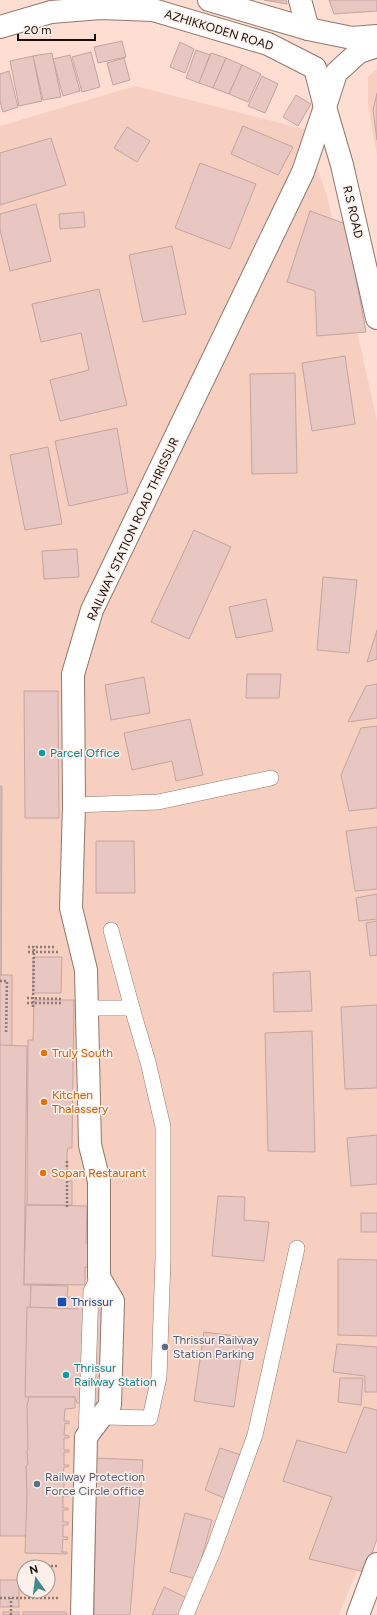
<svg xmlns="http://www.w3.org/2000/svg" width="377" height="1615" font-family="Figtree,sans-serif">
<style>
.built{fill:#f7cfc0;fill-rule:evenodd}
.building{fill:#e8c6c2;stroke:#c4a4a0}
.lines{fill:none;stroke-linecap:round;stroke-linejoin:round}
.lane-casing{stroke:#92766b;stroke-width:16}
.street-casing{stroke:#92766b;stroke-width:24}
.secondary-casing{stroke:#92766b;stroke-width:24}
.primary-casing{stroke:#92766b;stroke-width:24}
.path{stroke:#8e7870;stroke-width:2.5;stroke-dasharray:2 2;stroke-linecap:butt}
.lane{stroke:#fff;stroke-width:15}
.street{stroke:#fff;stroke-width:22}
.secondary{stroke:#fff;stroke-width:22}
.primary{stroke:#fff;stroke-width:22}
.culture-dot{fill:#0f9aa8;stroke:#fdf0eb;stroke-width:1.5}
.food-dot{fill:#e8710a;stroke:#fdf0eb;stroke-width:1.5}
.transit-dot{fill:#1a4fb4;stroke:#fdf0eb;stroke-width:1.5}
.service-dot{fill:#5c6f8a;stroke:#fdf0eb;stroke-width:1.5}
.labels{text-anchor:middle;stroke-width:3;stroke-linejoin:round;paint-order:stroke}
.street-label{font-size:12px;fill:#160c08;stroke:#fdf0eb}
.culture-label{font-size:12px;fill:#0d838f;stroke:#fdf0eb;text-anchor:start}
.food-label{font-size:12px;fill:#c56008;stroke:#fdf0eb;text-anchor:start}
.transit-label{font-size:12px;fill:#164399;stroke:#fdf0eb;text-anchor:start}
.service-label{font-size:12px;fill:#4e5e75;stroke:#fdf0eb;text-anchor:start}
</style>
<rect width="100%" height="100%" fill="#feded2"/>
<g class="built">
<polygon points="377,69 377,155 368,106 368,77"/>
<path d="M135 86 304 129 327 196 377 421V1521L339 1615H0V126ZM24 1567H48V1591H24Z"/>
</g>
<g class="building">
<polygon points="264,0 286,0 287,4"/>
<polygon points="329,0 377,0 377,11 334,14"/>
<polygon points="122,41 126,57 98,63 94,47"/>
<polygon points="180,42 194,49 185,73 170,67"/>
<polygon points="196,50 210,55 199,83 186,78"/>
<polygon points="91,52 100,87 82,92 72,57"/>
<polygon points="52,53 61,97 43,100 33,56"/>
<polygon points="211,53 226,58 213,88 199,83"/>
<polygon points="70,55 80,91 63,96 53,59"/>
<polygon points="33,56 42,101 19,106 10,61"/>
<polygon points="124,58 130,80 113,85 107,63"/>
<polygon points="226,58 242,65 229,94 213,88"/>
<polygon points="242,65 261,74 248,102 229,94"/>
<polygon points="9,71 18,107 3,112 0,102 0,74"/>
<polygon points="262,76 278,84 265,113 248,106"/>
<polygon points="377,93 377,140 373,110"/>
<polygon points="296,95 311,104 298,126 283,117"/>
<polygon points="243,126 293,147 278,175 231,154"/>
<polygon points="127,127 150,141 137,162 114,148"/>
<polygon points="51,138 66,185 0,205 0,153"/>
<polygon points="200,163 256,184 230,249 175,228"/>
<polygon points="36,204 51,261 10,271 0,230 0,214"/>
<polygon points="310,211 346,224 366,332 317,336 315,291 287,282"/>
<polygon points="84,212 85,227 60,229 59,214"/>
<polygon points="172,246 186,314 143,322 129,255"/>
<polygon points="99,289 127,405 60,421 50,380 89,370 81,333 41,342 32,304"/>
<polygon points="345,356 355,424 312,431 302,363"/>
<polygon points="295,373 297,473 252,474 250,374"/>
<polygon points="117,428 128,493 69,506 55,441"/>
<polygon points="48,447 62,524 25,530 10,455"/>
<polygon points="194,530 231,547 189,639 151,622"/>
<polygon points="77,549 79,577 44,579 42,551"/>
<polygon points="323,577 357,580 349,653 317,650"/>
<polygon points="266,599 273,631 236,638 229,607"/>
<polygon points="377,630 377,659 367,662"/>
<polygon points="247,674 281,674 279,698 246,698"/>
<polygon points="144,677 150,713 111,720 105,685"/>
<polygon points="377,684 377,718 348,722 366,686"/>
<polygon points="24,691 58,691 59,818 25,818"/>
<polygon points="190,719 203,775 176,781 172,761 132,770 124,733"/>
<polygon points="377,726 377,808 349,811 341,775 361,728"/>
<polygon points="0,786 2,786 1,1045 0,1045"/>
<polygon points="377,827 377,889 355,891 346,831"/>
<polygon points="96,841 134,841 135,893 96,893"/>
<polygon points="377,894 377,919 359,921 356,898"/>
<polygon points="377,921 377,955 370,956 366,923"/>
<polygon points="33,957 62,957 61,993 33,993"/>
<polygon points="310,971 312,1011 274,1012 273,973"/>
<rect x="0" y="975" width="12" height="71"/>
<polygon points="34,1000 74,1000 72,1148 68,1148 67,1153 67,1181 72,1181 72,1205 27,1205 28,1040 33,1040"/>
<polygon points="377,1005 377,1088 345,1089 341,1007"/>
<polygon points="312,1031 315,1152 268,1151 265,1033"/>
<polygon points="0,1045 27,1046 24,1285 31,1285 27,1536 0,1536"/>
<polygon points="377,1135 377,1184 351,1186 347,1138"/>
<polygon points="218,1196 245,1197 244,1220 269,1222 264,1261 212,1256"/>
<polygon points="26,1205 87,1206 86,1243 93,1243 93,1268 85,1267 85,1285 24,1284"/>
<rect x="361" y="1213" width="16" height="19"/>
<polygon points="338,1259 377,1260 377,1336 338,1335"/>
<polygon points="31,1285 68,1286 67,1297 72,1297 72,1299 67,1299 67,1308 30,1308"/>
<polygon points="79,1304 107,1304 106,1403 77,1403 75,1397 25,1397 27,1307 77,1309"/>
<polygon points="204,1332 244,1337 234,1407 194,1401"/>
<polygon points="337,1344 377,1347 377,1392 365,1392 365,1376 333,1372"/>
<polygon points="340,1378 363,1378 361,1405 338,1402"/>
<polygon points="29,1397 75,1397 75,1408 65,1409 64,1421 69,1421 69,1424 65,1423 64,1435 69,1436 69,1438 64,1438 64,1450 69,1450 69,1452 64,1452 64,1465 69,1465 68,1467 64,1467 63,1479 68,1479 68,1481 64,1481 64,1493 68,1494 68,1496 63,1496 63,1508 68,1508 68,1510 63,1510 63,1522 68,1522 68,1525 63,1525 63,1537 68,1537 67,1540 63,1539 62,1552 67,1552 67,1554 25,1553 27,1495 26,1466 28,1464 27,1451 28,1449 27,1406"/>
<polygon points="364,1407 377,1410 377,1539 365,1572 309,1559 332,1497 283,1481 297,1440 346,1453"/>
<polygon points="220,1448 244,1456 229,1500 205,1490"/>
<polygon points="96,1458 143,1460 130,1615 94,1615"/>
<polygon points="185,1513 212,1520 196,1579 170,1572"/>
<rect x="0" y="1580" width="19" height="27"/>
<polygon points="164,1587 189,1599 181,1615 152,1615"/>
<rect x="3" y="1612" width="16" height="3"/>
<polygon points="23,1612 66,1612 67,1615 23,1615"/>
</g>
<g class="lines">
<defs>
<g id="lane">
<polyline points="74,805 158,802 271,778"/>
<polyline points="88,1008 132,1008"/>
<polyline points="103,1417 150,1418 159,1377 163,1258 163,1127 148,1062 132,1008 111,930"/>
<polyline points="86,1437 91,1291 99,1277"/>
<polyline points="186,1615 213,1551 255,1435 297,1248"/>
</g>
<g id="street">
<polyline points="300,0 308,29"/>
<polyline points="82,1615 86,1437 110,1405 113,1301 99,1277 99,1181 90,1145 86,970 71,908 74,805 73,674 92,610 303,172 325,107"/>
</g>
<polyline id="secondary" points="358,1615 377,1564"/>
<g id="primary">
<polyline points="209,0 308,29 352,38 377,36"/>
<polyline points="0,27 51,12 101,8 153,10 268,44 315,68 325,107 342,165 377,318"/>
<polyline points="325,107 336,73 359,52 377,46"/>
</g>
</defs>
<use href="#lane" class="lane-casing"/>
<use href="#street" class="street-casing"/>
<use href="#secondary" class="secondary-casing"/>
<use href="#primary" class="primary-casing"/>
<g class="path">
<polyline points="28,947 56,947"/>
<polyline points="28,952 58,952"/>
<polyline points="0,981 7,981 6,1034"/>
<polyline points="27,998 62,999"/>
<polyline points="27,1003 62,1003"/>
<polyline points="33,1007 34,946"/>
<polyline points="67,1207 67,1160"/>
<polyline points="27,1566 57,1566 57,1568"/>
<polyline points="0,1598 57,1598 57,1597"/>
<polyline points="11,1615 11,1598"/>
</g>
<use href="#lane" class="lane"/>
<use href="#street" class="street"/>
<use href="#secondary" class="secondary"/>
<use href="#primary" class="primary"/>
</g>
<g class="culture-dot">
<circle cx="42" cy="753" r="4"/>
<circle cx="66" cy="1375" r="4"/>
</g>
<g class="food-dot">
<circle cx="44" cy="1053" r="4"/>
<circle cx="44" cy="1102" r="4"/>
<circle cx="43" cy="1173" r="4"/>
</g>
<rect class="transit-dot" x="57" y="1297" width="10" height="10" rx="2"/>
<g class="service-dot">
<circle cx="165" cy="1347" r="4"/>
<circle cx="37" cy="1484" r="4"/>
</g>
<g class="labels">
<g class="street-label">
<text transform="translate(219 30) rotate(17)" y="4">AZHIKKODEN ROAD</text>
<text transform="translate(353 212) rotate(77)" y="4">R.S ROAD</text>
<text transform="translate(133 529) rotate(-65)" y="4">RAILWAY STATION ROAD THRISSUR</text>
</g>
<g class="culture-label">
<text x="50" y="757">Parcel Office</text>
<text x="74" y="1372">Thrissur<tspan x="74" dy="14">Railway Station</tspan></text>
</g>
<g class="food-label">
<text x="52" y="1057">Truly South</text>
<text x="52" y="1099">Kitchen<tspan x="52" dy="14">Thalassery</tspan></text>
<text x="51" y="1177">Sopan Restaurant</text>
</g>
<g class="transit-label">
<text x="71" y="1306">Thrissur</text>
</g>
<g class="service-label">
<text x="173" y="1344">Thrissur Railway<tspan x="173" dy="14">Station Parking</tspan></text>
<text x="45" y="1481">Railway Protection<tspan x="45" dy="14">Force Circle office</tspan></text>
</g>
</g>
<g transform="translate(36 1579) rotate(346)"><circle r="19" fill="#fdf0eb" stroke="#a19590"/>
<path d="M0-3L7 15L0 10L-7 15Z" fill="#428a8e"/>
<text y="-6" font-size="11" font-weight="bold" text-anchor="middle" fill="#160c08">N</text>
</g>
<path d="M18 34v6h77v-6" fill="none" stroke="#160c08" stroke-width="2"/>
<text x="24" y="34" font-size="12" fill="#160c08" stroke="#fdf0eb" stroke-width="3" paint-order="stroke">20 m</text>
</svg>
